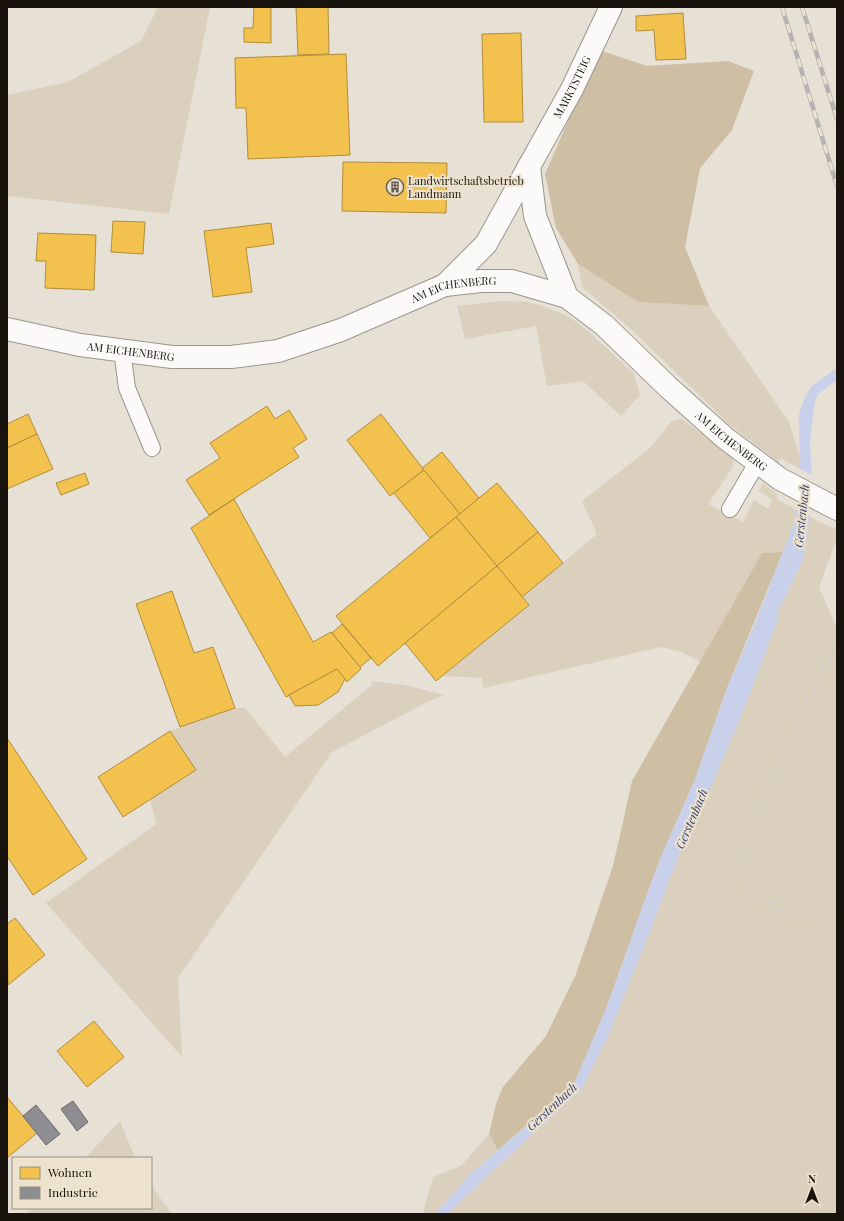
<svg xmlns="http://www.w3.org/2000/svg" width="844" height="1221" font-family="'Playfair Display',serif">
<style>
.green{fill:#dad0bd}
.forest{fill:#cdbea4}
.water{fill:#c9d1ea}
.pier{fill:#e6e0d5}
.homes{fill:#f2c14e;stroke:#b18d3a}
.industry{fill:#8d8d92;stroke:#6a696a}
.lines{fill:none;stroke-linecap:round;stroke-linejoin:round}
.stream{stroke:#c9d1ea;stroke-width:10}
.service-casing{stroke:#9b968e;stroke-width:18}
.minor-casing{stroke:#9b968e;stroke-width:24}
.tertiary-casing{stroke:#9b968e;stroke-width:24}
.path{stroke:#ceccca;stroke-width:2.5;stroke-dasharray:2 3;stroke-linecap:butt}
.service{stroke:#fbfaf9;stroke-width:16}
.minor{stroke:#fbfaf9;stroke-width:22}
.tertiary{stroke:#fbfaf9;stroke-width:22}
.rail-casing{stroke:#b4b3b0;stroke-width:4.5}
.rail{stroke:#ede2ce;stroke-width:3;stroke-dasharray:9;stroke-linecap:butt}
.labels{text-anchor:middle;stroke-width:4;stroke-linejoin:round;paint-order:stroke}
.street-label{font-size:11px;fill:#18140d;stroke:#ede2ce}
.poi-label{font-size:11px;fill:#18140d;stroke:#ede2ce;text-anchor:start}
.water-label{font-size:12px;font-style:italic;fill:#344276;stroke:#ede2ce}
</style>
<rect width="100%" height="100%" fill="#e6e0d5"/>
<g class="green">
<polygon points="158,7 210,7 169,214 7,196 7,95 68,82 141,41"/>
<polygon points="578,264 638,302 709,306 789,422 800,458 800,469 780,458 779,463 729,424 633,331 582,287"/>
<polygon points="501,301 527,302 543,306 571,318 589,332 634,374 640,395 621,416 583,381 547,386 536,326 465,339 457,306"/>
<polygon points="682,419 733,458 733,467 708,504 743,522 754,500 768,509 772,500 759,491 763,483 777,494 777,499 797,510 795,521 783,552 762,553 700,662 682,652 661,647 483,688 482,678 443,676 529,605 522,597 597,534 582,501 650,448 672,421"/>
<polygon points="810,517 837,530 837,538 819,587 837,628 837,1214 447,1214 582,1088 606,1041 652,926 749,671 803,560"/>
<polygon points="371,681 405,685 444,695 429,701 332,752 178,978 182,1057 46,903 156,824 150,799 196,770 170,731 235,708 245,708 285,757 373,684"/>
<polygon points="120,1121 135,1158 85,1158"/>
<polygon points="489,1134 498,1150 470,1174 435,1214 402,1214 423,1213 433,1177 461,1166"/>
<polygon points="151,1185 172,1214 26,1214 32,1208 151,1208"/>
</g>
<g class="forest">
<polygon points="599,50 647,66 728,61 754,71 732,130 700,168 685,247 709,306 638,302 578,264 556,228 545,174"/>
<polygon points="783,552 727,688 696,777 658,864 606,1009 574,1084 498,1150 489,1134 496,1104 503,1087 546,1036 576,974 613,866 632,781 762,553"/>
</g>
<polygon class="water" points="806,395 815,401 813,415 810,444 812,475 810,516 803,560 749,671 652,926 606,1041 582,1088 447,1214 435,1214 470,1174 530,1123 574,1084 606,1009 658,864 696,777 727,688 755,623 795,521 800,469 799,414"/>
<polygon class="pier" points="798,468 814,476 812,517 795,509"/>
<g class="homes">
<polygon points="254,7 271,7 271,43 244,42 244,28 253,28"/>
<polygon points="296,7 328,7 329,54 298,55"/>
<polygon points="683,13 686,59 656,60 654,30 636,31 636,16"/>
<polygon points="521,33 523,122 484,122 482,34"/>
<polygon points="346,54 350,155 248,159 246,108 236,108 235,58"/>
<polygon points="343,162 447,163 446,213 342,211"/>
<polygon points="113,221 145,222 143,254 111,252"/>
<polygon points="271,223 274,244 246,248 252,292 213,297 204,231"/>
<polygon points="38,233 96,235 94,290 45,288 46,261 36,261"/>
<polygon points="267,406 275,419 289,410 307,439 293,448 299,457 209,515 186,480 220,458 210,443"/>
<polygon points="28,414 37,434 7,448 7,424"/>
<polygon points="381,414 424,470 390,496 347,440"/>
<polygon points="37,434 53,469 7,489 7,448"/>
<polygon points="442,452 479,498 460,514 422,468"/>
<polygon points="424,470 460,514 430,538 394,493"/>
<polygon points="85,473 89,484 61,495 56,483"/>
<polygon points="497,483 538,532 497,566 456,517"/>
<polygon points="234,499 313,642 331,632 360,667 361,669 347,682 337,669 286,697 191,528"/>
<polygon points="456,517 497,566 378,666 336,616"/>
<polygon points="538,532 563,563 522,597 497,566"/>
<polygon points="497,566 529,605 436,681 405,643"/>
<polygon points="172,591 194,653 213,647 235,708 180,727 136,604"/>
<polygon points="342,624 371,658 360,667 332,633"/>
<polygon points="337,669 345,679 338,692 318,705 295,706 289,695"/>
<polygon points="170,731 196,770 123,817 98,777"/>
<polygon points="7,738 87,859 33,895 7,856"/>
<polygon points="15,918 45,955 8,985 7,924"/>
<polygon points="94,1021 124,1057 87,1087 57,1051"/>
<polygon points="7,1097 37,1133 7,1158"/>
</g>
<g class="industry">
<polygon points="73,1101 88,1122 77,1131 61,1109"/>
<polygon points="36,1105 60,1134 46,1145 23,1116"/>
</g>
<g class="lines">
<g class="stream">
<polyline points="806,410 814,391 837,374"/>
<polyline points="697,807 740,706 773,618"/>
</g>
<defs>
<g id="service">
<polyline points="122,350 127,388 152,448"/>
<polyline points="730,509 757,463"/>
</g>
<g id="minor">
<polyline points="529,166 535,216 567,297"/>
<path id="s1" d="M445 285 486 244 572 89 611 7"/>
</g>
<g id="tertiary">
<path id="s2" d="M7 329 80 345 172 357H231L278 351 341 330 445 285 481 281H512L567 297 604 325 668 387 725 438 780 479 837 509"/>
</g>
</defs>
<use href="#service" class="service-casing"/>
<use href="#minor" class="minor-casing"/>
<use href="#tertiary" class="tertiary-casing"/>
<polyline class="path" points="837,643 777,767 747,834 743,855 748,887 774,907 811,918 837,921"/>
<use href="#service" class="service"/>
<use href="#minor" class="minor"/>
<use href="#tertiary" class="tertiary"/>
<defs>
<g id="rail">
<polyline points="782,7 837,186"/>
<polyline points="802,7 837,119"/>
</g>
</defs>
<use href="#rail" class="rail-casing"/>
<use href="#rail" class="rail"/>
</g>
<defs>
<symbol id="building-ring" viewBox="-11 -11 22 22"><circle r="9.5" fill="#ede2ce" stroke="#605b53" stroke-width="1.5"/><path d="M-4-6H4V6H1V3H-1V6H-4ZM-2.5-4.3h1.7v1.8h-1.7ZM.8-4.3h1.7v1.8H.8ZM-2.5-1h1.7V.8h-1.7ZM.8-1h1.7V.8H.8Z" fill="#605b53"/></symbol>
</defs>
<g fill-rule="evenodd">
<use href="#building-ring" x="385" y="177" width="20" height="20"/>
</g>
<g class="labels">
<g class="street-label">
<text dy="4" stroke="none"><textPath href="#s1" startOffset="237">MARKTSTEIG</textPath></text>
<text dy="4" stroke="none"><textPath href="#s2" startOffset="461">AM EICHENBERG</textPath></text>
<text dy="4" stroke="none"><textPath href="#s2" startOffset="126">AM EICHENBERG</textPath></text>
<text dy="4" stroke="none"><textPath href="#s2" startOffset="797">AM EICHENBERG</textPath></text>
</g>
<g class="poi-label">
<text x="408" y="185">Landwirtschaftsbetrieb<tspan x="408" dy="13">Landmann</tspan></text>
</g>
<g class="water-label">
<text transform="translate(802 516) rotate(-84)" y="4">Gerstenbach</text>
<text transform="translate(692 819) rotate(-67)" y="4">Gerstenbach</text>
<text transform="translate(552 1107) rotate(-43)" y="4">Gerstenbach</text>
</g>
</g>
<rect width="844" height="1221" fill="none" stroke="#18140d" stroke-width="16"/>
<rect x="12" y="1157" width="140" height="52" fill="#ede2ce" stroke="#989081"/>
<rect x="20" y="1167" width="20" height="12" fill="#f2c14e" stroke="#989081"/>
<text x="48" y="1177" font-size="12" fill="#18140d">Wohnen</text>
<rect x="20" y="1187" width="20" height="12" fill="#8d8d92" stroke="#989081"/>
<text x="48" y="1197" font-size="12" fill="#18140d">Industrie</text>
<g transform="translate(812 1189)" stroke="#ede2ce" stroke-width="3" paint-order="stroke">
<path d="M0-3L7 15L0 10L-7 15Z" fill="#18140d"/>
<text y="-6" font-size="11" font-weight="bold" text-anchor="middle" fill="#18140d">N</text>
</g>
</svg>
